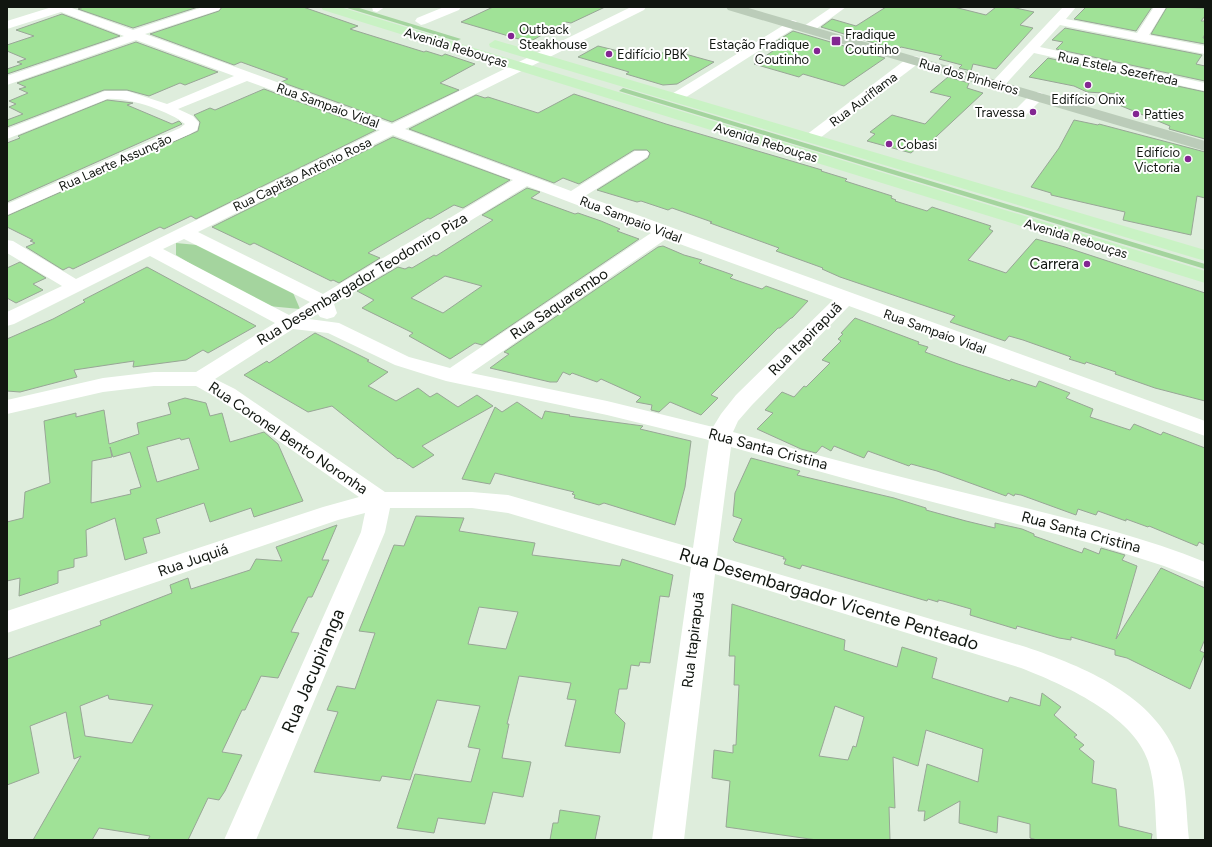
<svg xmlns="http://www.w3.org/2000/svg" width="1212" height="847" font-family="Figtree,sans-serif">
<style>
.green{fill:#a4d49e}
.building{fill:#a0e297;stroke:#98a696;fill-rule:evenodd}
.lines{fill:none;stroke-linecap:round;stroke-linejoin:round}
.minor{fill:#fff;fill-rule:evenodd}
.secondary{fill:#bbccb9;fill-rule:evenodd}
.primary{fill:#c9f2c4;fill-rule:evenodd}
.poi-dot{fill:#832692;stroke:#fff;stroke-width:1.5}
.labels{text-anchor:middle;stroke-width:4;stroke-linejoin:round;paint-order:stroke}
.far-poi-label{font-size:13px;fill:#111610;stroke:#fff;text-anchor:start}
.far-street-label{font-size:13px;fill:#111610;stroke:#fff}
.poi-label{font-size:15px;fill:#111610;stroke:#fff;text-anchor:end}
.street-label{font-size:15px;fill:#111610;stroke:#fff}
.near-street-label{font-size:18px;fill:#111610;stroke:#fff}
</style>
<rect width="100%" height="100%" fill="#deeddc"/>
<g class="green">
<polygon points="344,7 356,7 461,39 456,41"/>
<polygon points="623,88 1205,264 1205,269 619,91"/>
<polygon points="176,243 197,245 291,288 300,309 268,306 220,282 176,255"/>
</g>
<g class="building">
<polygon points="84,7 198,7 133,28 78,9"/>
<polygon points="222,7 303,7 358,26 350,29 424,52 426,51 442,56 445,54 475,64 440,83 459,90 392,122 281,82 288,79 241,62 234,65 150,34 219,11"/>
<polygon points="493,7 605,7 571,23 566,22 529,42 461,22"/>
<polygon points="886,7 954,7 986,15 996,7 1011,7 1034,12 1020,25 1033,28 996,69 973,64 971,71 959,68 962,65 939,59 942,56 901,47 897,50 821,27 832,19 856,26"/>
<polygon points="1086,7 1152,7 1136,31 1074,19"/>
<polygon points="1167,7 1205,8 1205,16 1201,21 1205,21 1205,34 1203,38 1205,38 1205,44 1151,34"/>
<polygon points="62,14 120,36 7,74 7,69 22,64 17,62 26,59 7,51 7,45 34,36 16,30"/>
<polygon points="1065,28 1202,55 1196,64 1205,66 1205,81 1056,49 1063,42 1052,40"/>
<polygon points="793,31 885,58 844,86 803,74 799,77 754,64 783,44 775,42"/>
<polygon points="136,42 218,72 185,85 180,83 149,96 127,90 104,90 7,127 7,120 23,114 9,107 16,104 9,101 28,93 19,89 26,87 17,83"/>
<polygon points="598,46 651,59 666,51 675,54 678,52 714,62 677,84 663,85 626,74 629,72 578,57"/>
<polygon points="1048,58 1205,92 1205,139 1169,129 1170,126 1114,103 1119,94 1087,92 1074,86 1029,77"/>
<polygon points="948,77 969,83 967,88 983,93 924,148 919,146 911,153 867,141 875,134 870,132 892,115 925,124 951,97 930,92"/>
<polygon points="264,89 376,130 196,219 191,216 164,229 160,227 73,269 69,267 63,270 26,247 35,243 30,241 33,240 7,227 7,216 198,131 200,122 194,115 210,108 215,110"/>
<polygon points="574,94 666,124 822,170 821,171 847,179 845,181 892,196 891,198 896,200 895,201 927,211 932,207 991,226 989,229 993,231 968,260 1006,273 1036,239 1065,247 1205,293 1205,401 1155,388 1115,374 1116,372 1086,362 1085,364 1069,359 1071,357 1023,340 1009,336 1005,341 950,322 955,316 840,277 822,269 823,268 776,251 779,248 710,223 712,222 672,208 668,210 641,201 637,202 597,190 648,158 650,153 647,150 634,150 579,184 563,178 554,183 409,129 476,95 485,98 488,97 538,113"/>
<polygon points="107,100 133,103 127,105 172,124 179,121 182,124 7,202 7,143 20,138 18,136"/>
<polygon points="1074,120 1098,125 1099,124 1205,152 1205,198 1197,196 1191,235 1123,220 1125,212 1051,195 1051,193 1031,187 1059,148"/>
<polygon points="393,137 510,180 463,208 454,205 430,219 428,218 368,253 380,258 339,283 333,280 331,281 254,243 250,245 212,227"/>
<path d="M527 188 540 192 531 198 575 214 578 213 601 221 620 229 617 231 639 239 482 345 475 343 450 359 409 336 413 333 362 308 374 300 357 291 398 267 405 269 409 267 412 268 434 255 436 256 493 220 482 215ZM445 276 482 286 443 313 411 298Z"/>
<polygon points="663,246 684,255 702,260 699,263 733,275 730,278 762,289 766,286 808,301 792,318 791,318 780,328 778,328 711,395 718,398 701,415 670,402 659,412 651,410 652,405 636,402 641,397 601,379 597,382 572,373 570,375 563,372 557,382 550,382 490,368 509,354 504,352 658,247"/>
<polygon points="20,262 46,278 33,284 43,290 16,303 7,298 7,268"/>
<polygon points="147,267 256,326 208,353 203,350 186,360 133,367 134,361 74,370 77,377 20,392 7,391 7,339 53,319 85,302 83,300"/>
<polygon points="855,318 919,342 918,344 928,347 925,352 958,364 1010,381 1011,379 1036,387 1039,381 1070,393 1066,398 1093,409 1090,417 1130,430 1134,424 1161,435 1163,432 1205,448 1205,545 1199,542 1197,546 1149,526 1148,527 1126,519 1126,521 1098,511 1096,515 1078,509 1076,515 1021,495 1015,494 1014,496 1008,493 1006,496 937,471 911,464 909,466 868,451 864,458 834,446 831,451 822,446 816,453 801,449 757,429 773,413 765,410 782,392 794,397 804,386 806,387 830,363 822,360 841,341 838,339 843,334 841,333"/>
<polygon points="315,333 369,360 367,361 388,372 368,386 396,401 418,388 430,397 437,393 458,407 477,395 493,406 422,446 434,455 413,468 399,458 398,459 332,406 308,412 244,375 267,361 269,363"/>
<path d="M185 398 206 403 210 416 222 413 230 442 264 432 278 444 303 501 254 517 251 508 210 522 204 503 156 519 160 533 143 538 147 553 125 560 115 518 86 530 87 556 74 559V567L58 571V583L19 596 20 578 7 581V522L23 518 25 492 50 483 44 421 76 413V417L104 410 109 444 139 434 137 423 171 414 168 403ZM180 438 181 440 189 438 199 469 157 482 147 447ZM110 447 113 457 130 452 141 487 130 490 131 494 91 503 92 461 112 457Z"/>
<polygon points="517,402 542,419 545,411 570,415 569,416 643,426 640,429 691,441 685,487 675,525 604,503 599,505 574,498 575,495 572,494 574,492 495,473 490,484 462,479 495,407 502,412"/>
<polygon points="751,458 800,471 797,475 894,498 926,508 926,510 966,521 995,528 995,523 1022,529 1034,534 1034,536 1082,553 1084,548 1099,554 1101,548 1125,555 1122,560 1137,566 1116,639 1161,568 1205,588 1205,639 1200,651 1205,653 1190,689 1127,658 1115,655 1115,650 1071,637 1071,640 1059,638 1017,626 1016,629 970,615 971,609 943,601 938,600 938,602 928,599 927,601 802,565 800,569 784,564 786,559 783,559 784,557 735,542 733,540 742,519 733,516 735,493"/>
<path d="M416 516 464 518 459 531 535 543 532 555 620 566 622 559 673 575 669 597 660 596 650 663 640 662 639 666 631 665 627 689H619L615 713 625 723 620 753 565 746 576 700 567 699 571 683 519 676 507 724H509L502 758 531 762 523 797 493 792 485 824 438 818 434 833 397 828 415 774 471 782 480 749 468 747 480 706 437 700 410 780 382 776 380 781 314 772 338 712 327 710 337 686 355 689 375 633 359 631 394 545 404 546ZM479 607 518 612 506 649 468 644Z"/>
<path d="M337 525 322 560H329L312 597H308L291 632 299 633 278 678 261 676 245 710H242L222 752 242 755 225 791 219 800 208 798 188 840H148L150 836 99 828 92 840H33L81 756 74 759 66 712 30 726 39 773 7 785V659L101 625 100 621 172 593 170 585 188 578 191 589 250 570 256 559 282 561 276 547ZM108 695 109 699 153 705 132 743 85 736 80 706Z"/>
<path d="M732 604 845 640 844 650 897 667 902 647 937 658 932 678 1008 702 1010 697 1040 706 1042 693 1061 707 1054 715 1077 735 1074 737 1084 745 1079 749 1094 761 1092 783 1116 789 1119 826 1152 834 1151 840H1037L1030 838V824L998 816 997 833 959 823 960 801 924 821 925 811H918L927 764 978 782 983 749 926 730 918 766 893 757 895 808 889 807 890 840H817L726 827 730 781 712 778 714 750 733 753V745H736L739 685H734L735 656H729ZM835 706 864 717 856 747 853 746 848 760 819 756Z"/>
<polygon points="560,810 600,816 595,840 550,840 553,823 558,823"/>
</g>
<g class="lines">
<g class="minor">
<path d="M52 7H69L133 30 203 7H221L219 10 145 34 392 124 631 7H646L644 10 405 129 571 191 635 151H647L649 154 647 157 585 196 1205 421V436L849 306 752 405 738 421 733 432C816 455 899 477 982 497 1057 516 1133 533 1205 562V582L1164 566 1098 545 879 488 731 447 717 556 1026 647C1084 667 1155 695 1178 758 1187 784 1186 814 1189 840H1157C1155 815 1156 785 1148 761 1133 715 1062 684 1021 668L715 574 684 840H652L691 567 508 513 472 508H390L385 532 256 840H224L361 532 365 513 338 520 7 633V611L323 507 359 497 219 399 196 386H154L103 392 7 414V400L103 378 154 372H196L275 323 150 256 14 324 7 326V312L62 286 7 253V240L13 241 76 279 380 130 247 81 178 109 193 116 199 123 197 130 190 134 7 215V204L180 128 185 124C169 111 128 97 107 99L7 139V129L105 91H127L167 104 234 76 136 40 7 85V76L124 36 61 12 7 29V21ZM393 135 513 180 323 294 198 232ZM527 186 651 233 450 368 409 357 339 323 309 319 318 314 320 317 327 319 334 317 337 313 334 304ZM184 239 310 302 289 315 163 249ZM666 239 833 300 736 395 721 414 713 427 607 401 471 373ZM293 329 328 333 395 365 446 381 607 415 709 440 693 548 508 495 472 492H385L235 389 215 379Z"/>
<polygon points="372,7 385,7 377,12 373,11"/>
<polygon points="444,7 461,7 459,10 425,24 421,25 415,21 417,18"/>
<polygon points="832,7 846,7 812,32 804,32 802,29 804,26"/>
<polygon points="1063,7 1076,7 1066,19 1137,33 1154,7 1166,7 1149,35 1205,46 1205,54 1060,25 1040,47 1205,83 1205,91 1034,53 1003,87 993,87 991,84 993,81"/>
<polygon points="792,20 796,21 798,24 796,27 680,101 670,101 668,98 670,95"/>
<polygon points="914,56 919,57 921,60 919,63 816,141 806,141 803,138 806,135 909,57"/>
<polygon points="1037,92 1042,93 1044,96 1042,99 1023,118 1013,118 1011,115 1013,112 1032,93"/>
</g>
<polygon class="secondary" points="726,7 745,7 1205,141 1205,151 728,10"/>
<g class="primary">
<polygon points="321,7 340,7 1205,271 1205,283 323,10"/>
<polygon points="495,40 1205,250 1205,261 490,47 489,44"/>
</g>
</g>
<g class="poi-dot">
<circle cx="511" cy="36" r="4"/>
<rect x="831" y="36" width="10" height="10" rx="2"/>
<circle cx="817" cy="51" r="4"/>
<circle cx="609" cy="54" r="4"/>
<circle cx="1088" cy="85" r="4"/>
<circle cx="1033" cy="112" r="4"/>
<circle cx="1136" cy="114" r="4"/>
<circle cx="889" cy="144" r="4"/>
<circle cx="1188" cy="159" r="4"/>
<circle cx="1087" cy="264" r="4"/>
</g>
<g class="labels">
<g class="far-poi-label">
<text x="519" y="34">Outback<tspan x="519" dy="15">Steakhouse</tspan></text>
<text x="845" y="39">Fradique<tspan x="845" dy="15">Coutinho</tspan></text>
<text x="809" y="49" text-anchor="end">Estação Fradique<tspan x="809" dy="15">Coutinho</tspan></text>
<text x="617" y="59">Edifício PBK</text>
<text x="1088" y="104" text-anchor="middle">Edifício Onix</text>
<text x="1025" y="117" text-anchor="end">Travessa</text>
<text x="1144" y="119">Patties</text>
<text x="897" y="149">Cobasi</text>
<text x="1180" y="157" text-anchor="end">Edifício<tspan x="1180" dy="15">Victoria</tspan></text>
</g>
<g class="far-street-label">
<text transform="translate(456 47) rotate(17)" y="5">Avenida Rebouças</text>
<text transform="translate(1118 68) rotate(12)" y="5">Rua Estela Sezefreda</text>
<text transform="translate(969 76) rotate(16)" y="5">Rua dos Pinheiros</text>
<text transform="translate(863 99) rotate(-37)" y="5">Rua Auriflama</text>
<text transform="translate(328 105) rotate(20)" y="5">Rua Sampaio Vidal</text>
<text transform="translate(766 142) rotate(17)" y="5">Avenida Rebouças</text>
<text transform="translate(115 162) rotate(-24)" y="5">Rua Laerte Assunção</text>
<text transform="translate(302 174) rotate(-26)" y="5">Rua Capitão Antônio Rosa</text>
<text transform="translate(631 219) rotate(21)" y="5">Rua Sampaio Vidal</text>
<text transform="translate(1076 238) rotate(17)" y="5">Avenida Rebouças</text>
<text transform="translate(935 331) rotate(20)" y="5">Rua Sampaio Vidal</text>
</g>
<g class="poi-label">
<text x="1079" y="269">Carrera</text>
</g>
<g class="street-label">
<text transform="translate(362 279) rotate(-31)" y="5">Rua Desembargador Teodomiro Piza</text>
<text transform="translate(559 304) rotate(-34)" y="5">Rua Saquarembo</text>
<text transform="translate(805 339) rotate(-45)" y="5">Rua Itapirapuã</text>
<text transform="translate(288 438) rotate(34)" y="5">Rua Coronel Bento Noronha</text>
<text transform="translate(768 449) rotate(15)" y="5">Rua Santa Cristina</text>
<text transform="translate(1081 532) rotate(15)" y="5">Rua Santa Cristina</text>
<text transform="translate(193 560) rotate(-19)" y="5">Rua Juquiá</text>
<text transform="translate(693 640) rotate(-83)" y="5">Rua Itapirapuã</text>
</g>
<g class="near-street-label">
<text transform="translate(829 599) rotate(17)" y="6">Rua Desembargador Vicente Penteado</text>
<text transform="translate(313 671) rotate(-67)" y="6">Rua Jacupiranga</text>
</g>
</g>
<rect width="1212" height="847" fill="none" stroke="#111610" stroke-width="16"/>
</svg>
